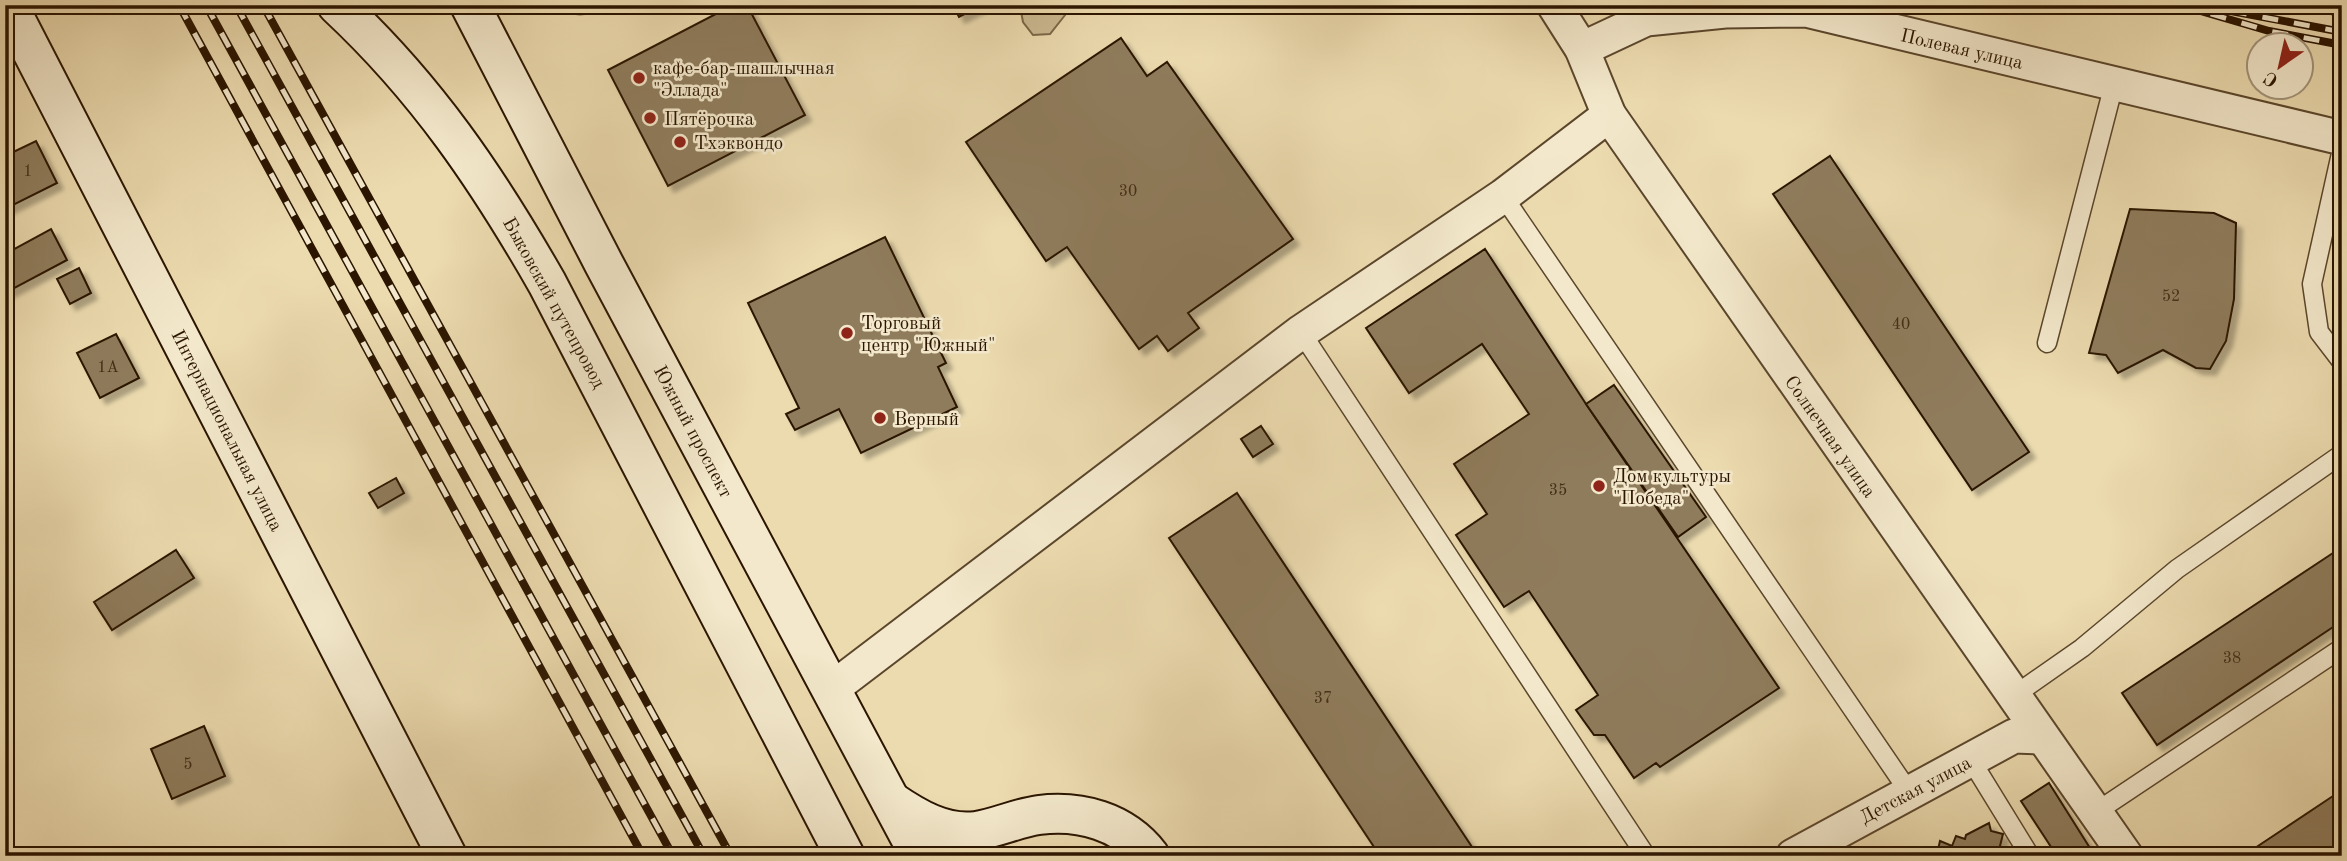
<svg xmlns="http://www.w3.org/2000/svg" width="2347" height="861" font-family="'Old Standard TT',serif">
<style>
.green{fill:#cbb991;stroke:#7b6748;stroke-width:2}
.building{fill:#8f7c5b;stroke:#2b1500;stroke-width:2;filter:url(#shadow)}
.lines{fill:none;stroke-linecap:round;stroke-linejoin:round}
.service-casing{stroke:#5b462c;stroke-width:21}
.minor-casing{stroke:#5b462c;stroke-width:37}
.secondary-casing{stroke:#2b1500;stroke-width:42}
.service{stroke:#f3e8cb;stroke-width:18}
.minor{stroke:#f3e8cb;stroke-width:33}
.secondary{stroke:#f3e8cb;stroke-width:38}
.rail-casing{stroke:#2b1500;stroke-width:8}
.rail{stroke:#f3e8cb;stroke-width:5;stroke-dasharray:16;stroke-linecap:butt}
.poi-dot{fill:#8f2418;stroke:#f3e8cb;stroke-width:2.5}
.labels{text-anchor:middle;stroke-width:5;stroke-linejoin:round;paint-order:stroke}
.number-label{font-size:16px;fill:#442f17}
.street-label{font-size:19px;fill:#2b1500;stroke:#f3e8cb}
.poi-label{font-size:19px;fill:#2b1500;stroke:#f3e8cb;text-anchor:start}
</style>
<defs>
<filter id="shadow"><feDropShadow dx="6" dy="6" stdDeviation="2" flood-color="#0004"/></filter>
</defs>
<rect width="100%" height="100%" fill="#ecdbaf"/>
<filter id="stains"><feTurbulence type="fractalNoise" baseFrequency=".00286" numOctaves="4"/><feColorMatrix values="0 0 0 0 .2 0 0 0 0 .09 0 0 0 0 .02 0 0 0 .5 -.17"/></filter>
<radialGradient id="worn" r=".72"><stop offset=".6" stop-color="#630" stop-opacity="0"/><stop offset="1" stop-color="#630" stop-opacity=".3"/></radialGradient>
<g class="green">
<path d="M551 5H614C592 16 572 19 551 5Z"/>
<polygon points="1073,5 1050,34 1033,35 1023,22 1020,6"/>
</g>
<g class="building">
<polygon points="733,5 747,5 805,115 668,186 608,70"/>
<polygon points="953,5 982,5 959,17"/>
<polygon points="1121,38 1147,76 1167,62 1293,239 1188,313 1199,328 1168,351 1157,336 1139,349 1067,247 1046,261 966,142"/>
<polygon points="36,141 57,183 5,209 5,156"/>
<polygon points="1830,156 2029,452 1972,490 1773,194"/>
<polygon points="2130,209 2214,213 2236,223 2234,299 2226,341 2210,369 2196,368 2163,350 2118,373 2106,355 2089,353"/>
<polygon points="51,229 67,260 7,292 5,254"/>
<polygon points="885,237 946,363 938,367 957,407 861,453 839,409 795,430 786,414 799,408 748,303"/>
<polygon points="1485,249 1586,404 1779,688 1660,767 1656,763 1634,778 1605,735 1594,735 1576,710 1598,695 1529,591 1504,607 1456,535 1487,514 1454,464 1529,414 1482,344 1409,393 1366,328"/>
<polygon points="79,268 91,293 70,304 57,279"/>
<polygon points="116,334 139,378 100,398 77,353"/>
<polygon points="1614,385 1706,517 1678,537 1586,404"/>
<polygon points="1261,426 1273,444 1253,457 1241,439"/>
<polygon points="396,478 404,493 378,508 369,493"/>
<polygon points="1237,493 1478,856 1380,856 1169,538"/>
<polygon points="2342,547 2342,621 2157,745 2122,693"/>
<polygon points="176,550 194,578 112,630 94,602"/>
<polygon points="204,726 225,776 172,799 151,749"/>
<polygon points="2049,783 2095,856 2057,856 2021,801"/>
<polygon points="2342,790 2342,856 2260,856 2255,848"/>
<polygon points="1989,823 1991,831 2003,834 2000,846 2005,852 1999,856 1926,856 1927,850 1937,854 1940,841 1952,846 1956,836 1965,839 1966,835"/>
</g>
<g class="lines">
<defs>
<g id="service">
<polyline points="2342,149 2312,284 2319,332 2342,362"/>
<polyline points="1503,196 1909,792"/>
<polyline points="1301,332 1646,856"/>
<polyline points="2047,343 2114,84"/>
<polyline points="2012,697 2082,648 2177,569 2342,454"/>
<polyline points="1971,760 2030,856"/>
<polyline points="2096,812 2342,648"/>
</g>
<g id="minor">
<polyline points="1554,5 1582,49 1609,115 2126,856"/>
<polyline points="1582,49 1646,19 1725,11 1806,10 2342,138"/>
<polyline points="833,688 1301,332 1503,196 1609,115"/>
<polyline points="1793,856 2014,736 2041,737"/>
</g>
<g id="secondary">
<polyline points="8,5 447,856"/>
<path d="M337 5C426 88 487 178 547 283L845 856"/>
<polyline points="470,5 604,264 920,856"/>
<path d="M891 801C916 818 944 835 976 831 997 828 1017 818 1039 815 1080 810 1123 821 1150 856"/>
</g>
</defs>
<use href="#service" class="service-casing"/>
<use href="#minor" class="minor-casing"/>
<use href="#secondary" class="secondary-casing"/>
<use href="#service" class="service"/>
<use href="#minor" class="minor"/>
<use href="#secondary" class="secondary"/>
<defs>
<g id="rail">
<polyline points="179,5 643,856"/>
<polyline points="206,5 673,856"/>
<polyline points="236,5 704,856"/>
<polyline points="263,5 731,856"/>
<polyline points="2180,5 2269,31 2342,45"/>
<polyline points="2298,5 2342,13"/>
<polyline points="2231,11 2342,32"/>
</g>
</defs>
<use href="#rail" class="rail-casing"/>
<use href="#rail" class="rail"/>
</g>
<g class="poi-dot">
<circle cx="639" cy="78" r="7"/>
<circle cx="650" cy="118" r="7"/>
<circle cx="680" cy="142" r="7"/>
<circle cx="847" cy="333" r="7"/>
<circle cx="880" cy="418" r="7"/>
<circle cx="1599" cy="486" r="7"/>
</g>
<g class="labels">
<g class="number-label">
<text x="28" y="176">1</text>
<text x="1128" y="196">30</text>
<text x="2171" y="301">52</text>
<text x="1901" y="329">40</text>
<text x="108" y="372">1А</text>
<text x="1558" y="495">35</text>
<text x="2232" y="663">38</text>
<text x="1323" y="703">37</text>
<text x="188" y="769">5</text>
</g>
<g class="street-label">
<text transform="translate(1962 48) rotate(13)" y="7">Полевая улица</text>
<text transform="translate(555 302) rotate(61)" y="7">Быковский путепровод</text>
<text transform="translate(228 430) rotate(63)" y="7">Интернациональная улица</text>
<text transform="translate(694 431) rotate(62)" y="7">Южный проспект</text>
<text transform="translate(1831 436) rotate(55)" y="7">Солнечная улица</text>
<text transform="translate(1915 789) rotate(-28)" y="7">Детская улица</text>
</g>
<g class="poi-label">
<text x="653" y="74">кафе-бар-шашлычная<tspan x="653" dy="22">"Эллада"</tspan></text>
<text x="664" y="125">Пятёрочка</text>
<text x="694" y="149">Тхэквондо</text>
<text x="861" y="329">Торговый<tspan x="861" dy="22">центр "Южный"</tspan></text>
<text x="894" y="425">Верный</text>
<text x="1613" y="482">Дом культуры<tspan x="1613" dy="22">"Победа"</tspan></text>
</g>
</g>
<rect width="2347" height="861" fill="none" stroke="#ecdbaf" stroke-width="28"/>
<rect x="7" y="7" width="2333" height="847" fill="none" stroke="#2b1500" stroke-width="3.5"/>
<rect x="14" y="14" width="2319" height="833" fill="none" stroke="#2b1500" stroke-width="2"/>
<g transform="translate(2280 66) rotate(214)"><circle r="33" fill="#f3e8cb" stroke="#a3947a" stroke-width="2"/>
<path d="M0-5L12 26L0 18L-12 26Z" fill="#8f2418"/>
<text y="-10" font-size="19" font-weight="bold" text-anchor="middle" fill="#2b1500">С</text>
</g>
<rect width="100%" height="100%" filter="url(#stains)"/>
<rect width="100%" height="100%" fill="url(#worn)"/>
</svg>
